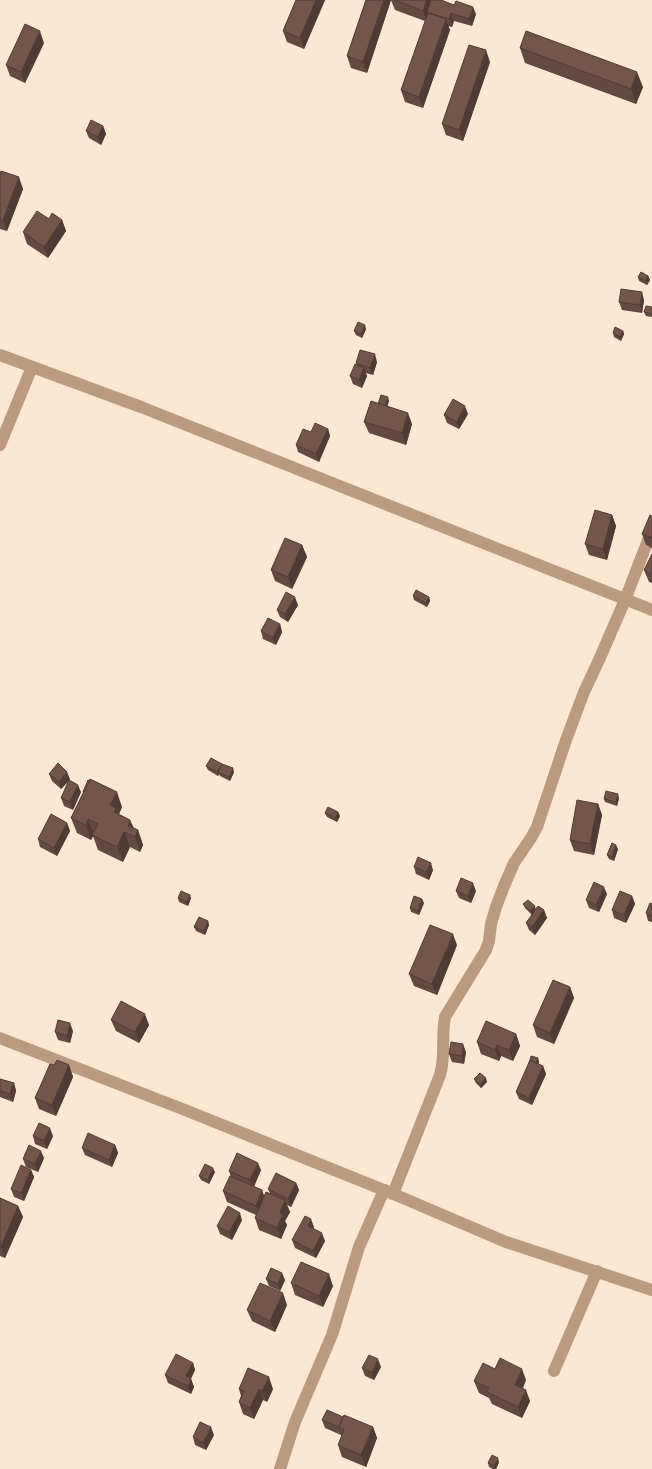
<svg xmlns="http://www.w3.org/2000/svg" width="652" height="1469" font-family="Commissioner,sans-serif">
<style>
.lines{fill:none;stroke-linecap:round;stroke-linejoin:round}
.minor{stroke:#bb9a7e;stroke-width:12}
.wall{fill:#634940}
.shaded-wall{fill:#503c34}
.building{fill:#73554a;stroke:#503c34}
</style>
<rect width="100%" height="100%" fill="#fce7d3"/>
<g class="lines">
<g class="minor">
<polyline points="0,355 141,407 652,610"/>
<polyline points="0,445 32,367"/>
<polyline points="0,1038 180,1108 384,1190 506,1242 652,1290"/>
<path d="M393 1194 440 1075C446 1056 441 1036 445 1017L486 950 489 941 491 924 496 907 504 886 514 863 531 838 537 827 566 740 584 692 599 660 625 600 652 530"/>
<polyline points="554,1371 597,1271"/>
<polyline points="280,1469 295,1422 332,1335 359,1247 384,1190"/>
</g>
</g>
<g class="wall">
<polygon points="296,0 325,0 304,49 287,42 283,31"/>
<polygon points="366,0 431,0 476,14 472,26 454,21 452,27 448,26 450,30 423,108 405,102 401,90 425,21 395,10 391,0 367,73 351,68 347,56"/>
<polygon points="44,43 25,83 10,76 6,65"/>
<polygon points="520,48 643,87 636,104 525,63"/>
<polygon points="490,62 463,141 446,135 442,124"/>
<polygon points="103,126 106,134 101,145 89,138 86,131"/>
<polygon points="0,173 23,189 7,231 0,229"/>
<polygon points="49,219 62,220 66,231 48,258 27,244 23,232"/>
<polygon points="648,276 650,280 647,285 639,281 638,277"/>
<polygon points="644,300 642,313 622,310 619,302"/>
<polygon points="652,307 652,317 646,316 644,312"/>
<polygon points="366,329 362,338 356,335 354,331"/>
<polygon points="623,331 624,334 621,341 614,337 613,333"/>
<polygon points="377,362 373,375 366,373 367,376 362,388 353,384 350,376 357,364 356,363"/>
<polygon points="389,401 387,406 412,424 406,445 369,433 364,422 378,404"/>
<polygon points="468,414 459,429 447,423 444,415"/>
<polygon points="328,429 330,436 319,462 298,452 296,445 311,432"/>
<polygon points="612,515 616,526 607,560 589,555 585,544"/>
<polygon points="652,516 652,548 646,545 642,534"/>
<polygon points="302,545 307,557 292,589 275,581 271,570"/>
<polygon points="644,570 652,574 652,583 649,582"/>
<polygon points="413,596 429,597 430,601 427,607 414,600"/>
<polygon points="298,605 288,622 280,617 277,610"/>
<polygon points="280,624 282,632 276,645 263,639 261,631"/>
<polygon points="206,766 234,772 230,781 220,776 219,774 218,776 208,770"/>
<polygon points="49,774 70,779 69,781 81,792 73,810 64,806 61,798 69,781 61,789 52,781"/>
<polygon points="83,792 122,807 119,814 130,820 134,828 138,830 143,845 140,852 130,847 123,862 98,850 93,836 91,840 77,833 71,818 83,793"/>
<polygon points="619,798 617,806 605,802 604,799"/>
<polygon points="598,804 602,815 594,855 574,851 570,840"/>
<polygon points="338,812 340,816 337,822 327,817 325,813"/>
<polygon points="67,823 70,831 57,856 40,847 38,839"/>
<polygon points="618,849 614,861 609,859 607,855"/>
<polygon points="414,867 433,870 429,880 416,874"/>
<polygon points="456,891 476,891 471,903 459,898"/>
<polygon points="607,894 599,912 589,908 586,900"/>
<polygon points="632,896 635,904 626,923 614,918 612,910"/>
<polygon points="178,898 191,898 188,906 179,902"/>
<polygon points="424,903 419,915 411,912 410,908"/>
<polygon points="523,904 536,909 544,910 547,918 535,935 529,930 526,923 532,915 525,908"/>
<polygon points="652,904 652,922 648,921 646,913"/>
<polygon points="208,921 209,925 205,935 196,931 194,927"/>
<polygon points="457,945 437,995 414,986 409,974"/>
<polygon points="570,987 574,998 554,1044 537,1037 533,1025"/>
<polygon points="111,1020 149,1025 139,1043 116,1031"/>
<polygon points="73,1031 70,1043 58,1040 55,1032"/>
<polygon points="516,1034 520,1046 513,1061 501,1056 499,1061 481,1054 477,1042"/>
<polygon points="466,1052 464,1064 452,1062 449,1054"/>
<polygon points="538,1058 539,1062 538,1064 543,1066 546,1074 532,1105 519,1099 516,1092"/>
<polygon points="54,1065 69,1065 73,1077 56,1116 39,1109 35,1098"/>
<polygon points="0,1079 14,1083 16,1091 13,1102 0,1097"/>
<polygon points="474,1079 487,1082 481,1088 476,1083"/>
<polygon points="33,1136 53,1136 47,1149 35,1144"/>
<polygon points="115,1145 118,1153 112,1167 85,1155 82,1148"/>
<polygon points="44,1158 38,1172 26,1167 23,1159"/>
<polygon points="31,1170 34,1177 24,1201 14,1197 11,1189"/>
<polygon points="261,1170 254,1187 262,1190 264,1196 270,1193 268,1189 296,1183 299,1190 291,1207 287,1205 290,1212 285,1221 287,1225 281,1239 259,1230 255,1218 256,1215 227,1202 223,1191 231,1177 229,1171"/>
<polygon points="215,1172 209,1184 201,1180 199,1176"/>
<polygon points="0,1198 18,1206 23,1217 5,1258 0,1256"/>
<polygon points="242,1220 232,1240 220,1234 217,1226"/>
<polygon points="314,1227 313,1229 325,1241 316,1258 295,1248 292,1240"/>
<polygon points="266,1279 285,1280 280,1291 269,1286"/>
<polygon points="291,1283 333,1286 323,1307 295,1295"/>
<polygon points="287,1305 275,1332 252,1321 247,1310"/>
<polygon points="193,1363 195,1370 191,1379 194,1387 191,1394 168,1383 165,1375"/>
<polygon points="381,1367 374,1380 365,1376 362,1368"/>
<polygon points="495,1369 526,1380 523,1388 530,1401 522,1418 492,1404 489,1398 479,1393 474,1381"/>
<polygon points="239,1389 273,1389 267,1402 263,1400 254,1419 243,1414 239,1402 241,1396"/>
<polygon points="343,1417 373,1427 377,1438 366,1467 342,1457 338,1445 342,1436 341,1435 325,1428 322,1420"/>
<polygon points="214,1435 206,1450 195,1445 193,1437"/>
<polygon points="499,1462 496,1469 493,1469 489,1467 488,1463"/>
</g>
<g class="shaded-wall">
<polygon points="316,0 325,0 304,49 300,38"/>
<polygon points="384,0 391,0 367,73 363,62"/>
<polygon points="427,0 431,0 427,12 429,17 427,22 423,11"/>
<polygon points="473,7 476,14 472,26 469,19"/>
<polygon points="451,13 454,21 452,27 449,19"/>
<polygon points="446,19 450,30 423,108 419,97"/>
<polygon points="40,31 44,43 25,83 21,72"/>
<polygon points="486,50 490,62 463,141 459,130"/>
<polygon points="637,72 643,87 636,104 631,89"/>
<polygon points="103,126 106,134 101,145 98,137"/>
<polygon points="19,177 23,189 7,231 3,220"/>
<polygon points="62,220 66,231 48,258 44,247"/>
<polygon points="648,276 650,280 647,285 645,281"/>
<polygon points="642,292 644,300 642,313 640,305"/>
<polygon points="365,325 366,329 362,338 361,334"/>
<polygon points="623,331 624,334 621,341 620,337"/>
<polygon points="375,354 377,362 373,375 370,368"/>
<polygon points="364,368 367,376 362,388 359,380"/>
<polygon points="388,397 389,401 386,411 384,407"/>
<polygon points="465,406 468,414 459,429 457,422"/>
<polygon points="408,413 412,424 406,445 402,433"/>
<polygon points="328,429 330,436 319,462 316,454"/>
<polygon points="612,515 616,526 607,560 603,549"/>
<polygon points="302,545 307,557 292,589 288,577"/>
<polygon points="295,597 298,605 288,622 285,614"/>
<polygon points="429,597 430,601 427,607 426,603"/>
<polygon points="280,624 282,632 276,645 273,638"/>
<polygon points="222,764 218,772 219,774 218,776 217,772"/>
<polygon points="233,768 234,772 230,781 229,777"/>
<polygon points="67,772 70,779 61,789 59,782"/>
<polygon points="78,785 81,792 73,810 70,802"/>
<polygon points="117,792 122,807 119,814 122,823 110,805"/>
<polygon points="618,794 619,798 617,806 616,802"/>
<polygon points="598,804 602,815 594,855 590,844"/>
<polygon points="338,812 340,816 337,822 335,818"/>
<polygon points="88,819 94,834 91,840 86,825"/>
<polygon points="130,820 136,835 138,830 143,845 140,852 135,837 128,826"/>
<polygon points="67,823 70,831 57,856 54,848"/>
<polygon points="124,832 130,847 123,862 117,847"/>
<polygon points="616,845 618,849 614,861 612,857"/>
<polygon points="431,863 433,870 429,880 426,872"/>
<polygon points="473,883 476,891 471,903 468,896"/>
<polygon points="604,887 607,894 599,912 596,905"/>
<polygon points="190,895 191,898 188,906 187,902"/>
<polygon points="632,896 635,904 626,923 624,915"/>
<polygon points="422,899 424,903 419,915 418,911"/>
<polygon points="535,906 536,910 532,915 530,911"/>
<polygon points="544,910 547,918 535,935 532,927"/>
<polygon points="208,921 209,925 205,935 204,931"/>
<polygon points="453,934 457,945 437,995 432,984"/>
<polygon points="570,987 574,998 554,1044 550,1033"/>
<polygon points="145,1014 149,1025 139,1043 135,1032"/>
<polygon points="70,1023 73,1031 70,1043 67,1036"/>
<polygon points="516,1034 520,1046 513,1061 509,1050"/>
<polygon points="463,1044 466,1052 464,1064 462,1056"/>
<polygon points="497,1045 501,1056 499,1061 495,1050"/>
<polygon points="538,1058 539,1062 537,1069 535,1065"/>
<polygon points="69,1065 73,1077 56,1116 52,1105"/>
<polygon points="543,1066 546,1074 532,1105 529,1098"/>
<polygon points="486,1078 487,1082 481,1088 480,1085"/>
<polygon points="14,1083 16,1091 13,1102 10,1094"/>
<polygon points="50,1128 53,1136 47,1149 44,1141"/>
<polygon points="115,1145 118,1153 112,1167 109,1160"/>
<polygon points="41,1151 44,1158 38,1172 35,1164"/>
<polygon points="258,1163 261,1170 253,1188 250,1180"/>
<polygon points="213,1168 215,1172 209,1184 208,1180"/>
<polygon points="31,1170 34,1177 24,1201 21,1193"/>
<polygon points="296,1183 299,1190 291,1207 288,1199"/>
<polygon points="262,1190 266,1202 260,1217 256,1206"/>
<polygon points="285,1200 290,1212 285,1221 287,1225 281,1239 277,1228 280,1213"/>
<polygon points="18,1206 23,1217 5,1258 1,1247"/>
<polygon points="240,1213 242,1220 232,1240 229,1232"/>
<polygon points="311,1219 314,1227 311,1234 308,1226"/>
<polygon points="322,1233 325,1241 316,1258 313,1251"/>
<polygon points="282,1273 285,1280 280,1291 278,1284"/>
<polygon points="329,1274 333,1286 323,1307 319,1296"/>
<polygon points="283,1293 287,1305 275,1332 270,1321"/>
<polygon points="378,1359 381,1367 374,1380 372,1373"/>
<polygon points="193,1363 195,1370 188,1384 186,1376"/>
<polygon points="522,1369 526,1380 519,1396 515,1385"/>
<polygon points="269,1377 273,1389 267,1402 262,1391"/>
<polygon points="191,1379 194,1387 191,1394 188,1386"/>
<polygon points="259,1389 263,1400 254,1419 250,1408"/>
<polygon points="526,1390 530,1401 522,1418 518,1407"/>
<polygon points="211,1427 214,1435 206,1450 203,1443"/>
<polygon points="373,1427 377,1438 366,1467 361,1455"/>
<polygon points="498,1458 499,1462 496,1469 495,1469 494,1466"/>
</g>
<g class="building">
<polygon points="296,0 316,0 300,38 283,31"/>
<polygon points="366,0 384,0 363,62 347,56"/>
<polygon points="395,0 427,0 423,11"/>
<polygon points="431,0 441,0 454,5 456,1 473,7 469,19 451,13 449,19 427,12"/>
<polygon points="428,13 446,19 419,97 401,90"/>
<polygon points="25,24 40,31 21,72 6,65"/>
<polygon points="526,31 637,72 631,89 520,48"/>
<polygon points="469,45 486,50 459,130 442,124"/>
<polygon points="91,120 103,126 98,137 86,131"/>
<polygon points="1,171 19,177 3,220 0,219 0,173"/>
<polygon points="37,211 49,219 52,213 62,220 44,247 23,232"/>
<polygon points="641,272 648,276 645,281 638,277"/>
<polygon points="621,289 642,292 640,305 619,302"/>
<polygon points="646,306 652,307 652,314 644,312"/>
<polygon points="358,322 365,325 361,334 354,331"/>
<polygon points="615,327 623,331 620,337 613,333"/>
<polygon points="360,350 375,354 370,368 356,363"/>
<polygon points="355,364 364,368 359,380 350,376"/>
<polygon points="381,395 388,397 385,406 378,404"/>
<polygon points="453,399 465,406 457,422 444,415"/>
<polygon points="371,401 408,413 402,433 364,422"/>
<polygon points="315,423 328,429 316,454 296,445 303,429 311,432"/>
<polygon points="595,510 612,515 603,549 585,544"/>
<polygon points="650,515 652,516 652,538 642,534"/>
<polygon points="285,538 302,545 288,577 271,570"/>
<polygon points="652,554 652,574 644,570"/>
<polygon points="416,590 429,597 426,603 413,596"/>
<polygon points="286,592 295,597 285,614 277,610"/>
<polygon points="268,618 280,624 273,638 261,631"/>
<polygon points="211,758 222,764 217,772 206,766"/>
<polygon points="58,763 67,772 59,782 49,774"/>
<polygon points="222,764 233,768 229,777 218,772"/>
<polygon points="90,779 117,792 110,805 116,808 114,812 130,820 128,826 138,830 135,837 124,832 117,847 92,835 98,824 88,819 86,825 71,818"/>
<polygon points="69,780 78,785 70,802 61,798"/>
<polygon points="88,780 90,781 84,792 83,792"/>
<polygon points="606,791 618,794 616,802 604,799"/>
<polygon points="577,800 598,804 590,844 570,840"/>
<polygon points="328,807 338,812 335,818 325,813"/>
<polygon points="51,814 67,823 54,848 38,839"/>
<polygon points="612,843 616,845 612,857 607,855"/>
<polygon points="418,857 431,863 426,872 414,867"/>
<polygon points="461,878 473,883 468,896 456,891"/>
<polygon points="594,882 604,887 596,905 586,900"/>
<polygon points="181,891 190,895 187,902 178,898"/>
<polygon points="620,891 632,896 624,915 612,910"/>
<polygon points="414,896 422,899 418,911 410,908"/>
<polygon points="528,900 535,906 530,911 523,904"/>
<polygon points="650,903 652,904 652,916 646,913"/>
<polygon points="538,906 544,910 532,927 526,923"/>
<polygon points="199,917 208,921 204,931 194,927"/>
<polygon points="430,925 453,934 432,984 409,974"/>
<polygon points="553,980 570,987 550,1033 533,1025"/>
<polygon points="121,1001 145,1014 135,1032 111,1020"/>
<polygon points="58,1020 70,1023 67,1036 55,1032"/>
<polygon points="486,1021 516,1034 509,1050 497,1045 495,1050 477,1042"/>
<polygon points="451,1042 463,1044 462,1056 449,1054"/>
<polygon points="531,1056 538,1058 536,1063 530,1060"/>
<polygon points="57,1060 69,1065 52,1105 35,1098 50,1064 54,1065"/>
<polygon points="530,1060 543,1066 529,1098 516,1092"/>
<polygon points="480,1073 486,1078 480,1085 474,1079"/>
<polygon points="0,1079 14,1083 10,1094 0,1091"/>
<polygon points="39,1123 50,1128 44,1141 33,1136"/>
<polygon points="88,1133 115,1145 109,1160 82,1148"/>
<polygon points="29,1145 41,1151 35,1164 23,1159"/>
<polygon points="237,1153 258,1163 250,1180 229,1171"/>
<polygon points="205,1164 213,1168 208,1180 199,1176"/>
<polygon points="21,1165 31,1170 21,1193 11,1189"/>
<polygon points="276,1173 296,1183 288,1199 268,1189"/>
<polygon points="230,1176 262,1190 256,1206 223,1191"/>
<polygon points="266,1192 285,1200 280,1213 283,1214 277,1228 255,1218"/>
<polygon points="0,1198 18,1206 1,1247 0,1247"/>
<polygon points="228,1206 240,1213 229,1232 217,1226"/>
<polygon points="305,1216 311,1219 308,1226 322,1233 313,1251 292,1240"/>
<polygon points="301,1262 329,1274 319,1296 291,1283"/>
<polygon points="271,1268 282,1273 278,1284 266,1279"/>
<polygon points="260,1283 283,1293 270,1321 247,1310"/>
<polygon points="176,1354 193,1363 186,1376 191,1379 188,1386 165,1375"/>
<polygon points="369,1355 378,1359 372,1373 362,1368"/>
<polygon points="500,1358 522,1369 515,1385 526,1390 518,1407 487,1392 489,1388 474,1381 483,1363 495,1369"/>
<polygon points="248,1368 269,1377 262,1391 259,1389 250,1408 239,1402 244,1391 239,1389"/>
<polygon points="327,1410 343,1417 339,1427 322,1420"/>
<polygon points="344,1415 373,1427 361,1455 338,1445 344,1430 339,1427"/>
<polygon points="200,1422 211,1427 203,1443 193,1437"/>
<polygon points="492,1455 498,1458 494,1466 488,1463"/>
</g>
</svg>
